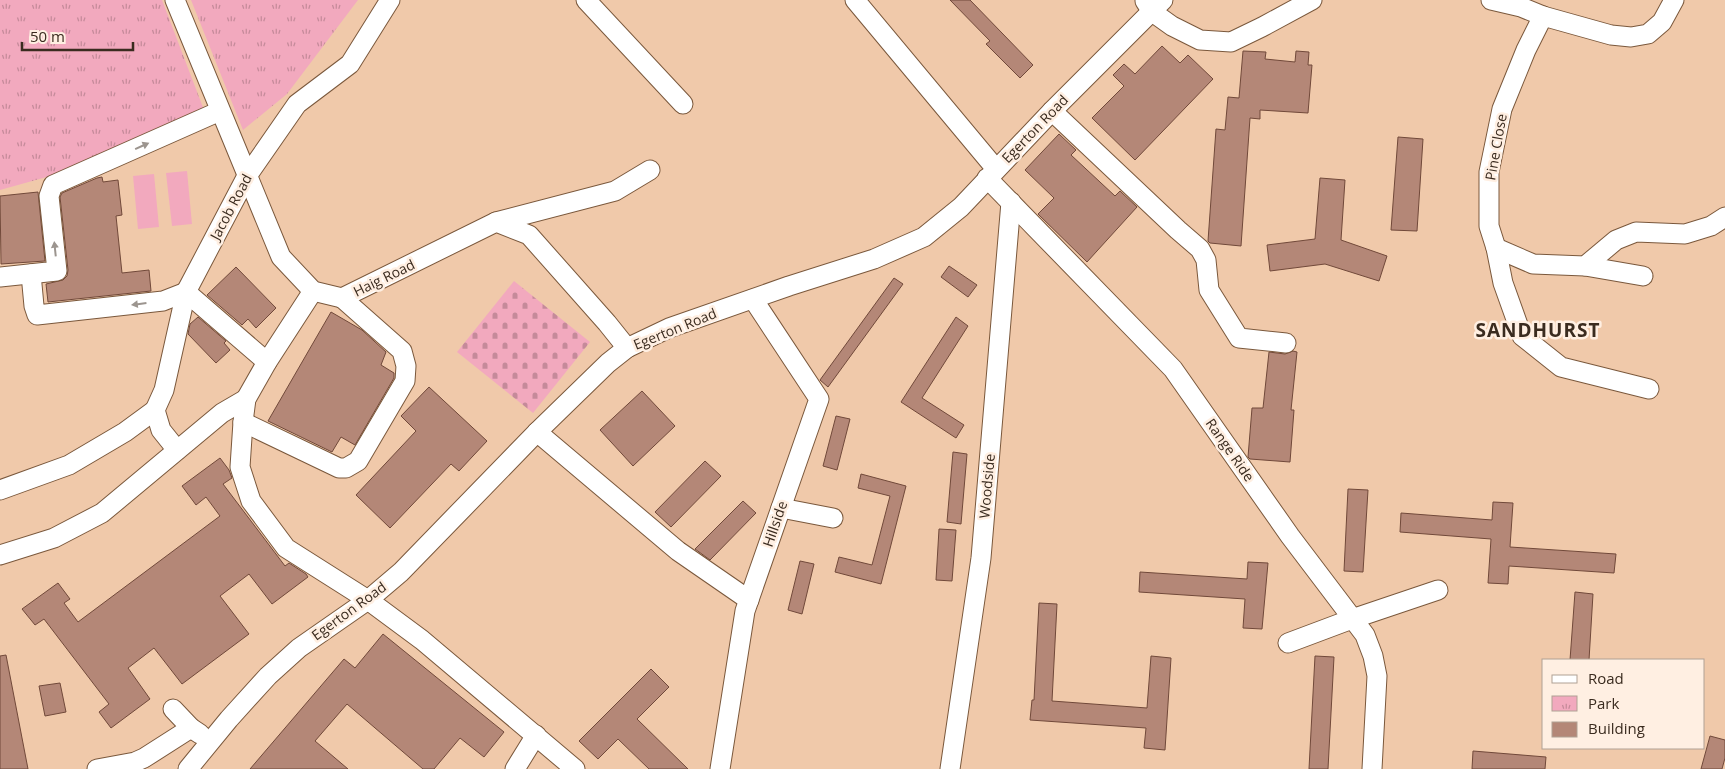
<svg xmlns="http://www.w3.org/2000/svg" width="1725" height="769" font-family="'Open Sans',sans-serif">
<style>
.grass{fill:#f2a9be}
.cemetery{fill:url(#cemetery-stones)}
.park{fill:url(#park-tufts)}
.building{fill:#b48777;stroke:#71493a}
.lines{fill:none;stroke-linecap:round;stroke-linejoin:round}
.minor-casing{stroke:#7a583c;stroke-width:21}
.minor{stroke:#fff;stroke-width:19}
.oneway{fill:#9c958f}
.labels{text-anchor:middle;stroke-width:5;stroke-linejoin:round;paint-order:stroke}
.street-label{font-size:14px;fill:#3a2b1f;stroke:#ffefe2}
.district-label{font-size:19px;font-weight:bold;letter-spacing:1px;fill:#3a2b1f;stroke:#ffefe2}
</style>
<defs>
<pattern id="cemetery-stones" width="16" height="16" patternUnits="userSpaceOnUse" patternTransform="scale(1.25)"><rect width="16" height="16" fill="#f2a9be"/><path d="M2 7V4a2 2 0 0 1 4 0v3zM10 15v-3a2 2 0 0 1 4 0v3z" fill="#c58a9a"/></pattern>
<pattern id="park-tufts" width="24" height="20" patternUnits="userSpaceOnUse" patternTransform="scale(1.25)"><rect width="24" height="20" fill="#f2a9be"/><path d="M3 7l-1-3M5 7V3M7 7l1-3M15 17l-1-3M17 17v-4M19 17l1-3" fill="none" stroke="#c58a9a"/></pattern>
</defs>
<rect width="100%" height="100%" fill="#f0c9aa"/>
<g class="grass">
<polygon points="187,171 192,224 172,226 166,173"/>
<polygon points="154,174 159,227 138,229 133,176"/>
</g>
<polygon class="cemetery" points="514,281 590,342 533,413 457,352"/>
<g class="park">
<polygon points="0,0 162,0 204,110 61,173 0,190"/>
<polygon points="191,0 358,0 287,94 243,130"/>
</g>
<g class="building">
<polygon points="950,0 970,0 1033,65 1020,78 986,44 990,41"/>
<polygon points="1162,46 1180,63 1188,55 1213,79 1135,160 1092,118 1124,86 1113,75 1124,64 1135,74"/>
<polygon points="1243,51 1266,52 1265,59 1295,62 1296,51 1309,52 1308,65 1312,65 1308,113 1260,110 1260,119 1250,118 1241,246 1210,243 1208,241 1216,129 1225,130 1228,97 1239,98"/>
<polygon points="1059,134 1076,150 1071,155 1115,196 1120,191 1137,207 1087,262 1038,214 1054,198 1025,170"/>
<polygon points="1398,137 1423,139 1417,231 1391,230"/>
<polygon points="102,177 103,182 118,180 122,215 116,216 122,273 149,270 151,291 48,302 46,284 63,280 67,276 68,270 60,197 62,193 97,178"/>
<polygon points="1320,178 1345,180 1341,240 1387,256 1379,281 1325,264 1270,271 1267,245 1315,239"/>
<polygon points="38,192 45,261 1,264 0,196"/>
<polygon points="949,266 977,285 968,297 941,277"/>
<polygon points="236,267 276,308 256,328 248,319 242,325 207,295"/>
<polygon points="894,278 903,284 828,387 820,380"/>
<polygon points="331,312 362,330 386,352 381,365 394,373 394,378 355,445 341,437 332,452 268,421"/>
<polygon points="198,317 226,341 224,343 230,350 216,363 188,334 190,324"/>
<polygon points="956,317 968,326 922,398 964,425 956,438 901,402"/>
<polygon points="1293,351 1297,352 1291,410 1294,410 1290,462 1250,459 1248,457 1252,408 1263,408 1269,352 1285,354"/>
<polygon points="429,387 487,441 459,471 451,464 390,528 356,495 416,431 401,416"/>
<polygon points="642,391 675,426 633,466 600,430"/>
<polygon points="836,416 850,419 837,470 823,466"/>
<polygon points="953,452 967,454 961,524 947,522"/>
<polygon points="220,458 229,470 232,478 223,484 285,566 289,563 306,574 308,577 272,604 249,574 220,596 249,634 182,684 154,648 128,668 150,699 111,728 99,712 109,704 44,619 35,625 22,609 58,583 70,599 64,603 78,622 220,516 206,497 196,505 182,486"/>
<polygon points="705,461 721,476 671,527 655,512"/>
<polygon points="861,474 906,486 881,584 835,572 839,557 872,565 890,496 858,488"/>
<polygon points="1348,489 1368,490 1363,572 1344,571"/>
<polygon points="743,501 756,513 710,560 695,549"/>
<polygon points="1493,502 1513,503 1510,547 1616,554 1614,573 1509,566 1508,584 1488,583 1491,539 1400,532 1401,513 1492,520"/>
<polygon points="939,529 956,530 952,581 936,580"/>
<polygon points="800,561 814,564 802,614 788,610"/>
<polygon points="1248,562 1268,563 1262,629 1243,628 1245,599 1139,592 1140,572 1247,579"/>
<polygon points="1575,592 1593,594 1589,660 1570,660"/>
<polygon points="1039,603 1057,604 1052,701 1147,708 1151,656 1171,658 1165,750 1144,748 1146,728 1030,720 1032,700 1034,700"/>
<polygon points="383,634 504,732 484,757 460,738 434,769 423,769 347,704 315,741 348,769 250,769 344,659 355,668"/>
<polygon points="6,655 28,769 0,769 0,656"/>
<polygon points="1315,656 1334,657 1328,769 1309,769"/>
<polygon points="651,669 669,687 637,719 688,769 649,769 618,739 598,759 579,741"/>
<polygon points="60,683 66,712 45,716 39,686"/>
<polygon points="1710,736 1725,740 1725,758 1722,769 1701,769"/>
<polygon points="1473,751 1546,757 1545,769 1472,769"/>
</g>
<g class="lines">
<defs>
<g id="minor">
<polyline points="175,0 281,257 313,291 342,298 496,222 529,235 607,323 627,348"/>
<polyline points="586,0 683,104"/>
<polyline points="855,0 996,169"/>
<polyline points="1491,0 1521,7 1543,16 1611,35 1631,37 1648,34 1662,22 1674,0"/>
<polyline points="1145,1 1152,12 1158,16 1172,26 1200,40 1231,42 1262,27 1312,0"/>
<polyline points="1543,16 1526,50 1502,109 1489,172 1489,226 1496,248 1503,283 1522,336 1561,367 1649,389"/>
<polyline points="1052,111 1178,230 1200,249 1206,260 1209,290 1239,338 1286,343"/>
<polyline points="987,178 1173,369 1290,536 1365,635 1373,656 1377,676 1372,769"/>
<polyline points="496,222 615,191 650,170"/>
<polyline points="1496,248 1533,264 1585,266 1616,240 1636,232 1685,234 1711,226 1725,217"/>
<polyline points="1585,266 1643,276"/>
<polyline points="31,274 34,306 37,315 163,301 186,292 267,362"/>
<polyline points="0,277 57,271 49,196 53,185 220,111"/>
<polyline points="313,291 267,362 246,399 243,422 240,467 251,501 286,548 368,600 422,640 575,769"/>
<polyline points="243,422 339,468 346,468 358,461 405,381 406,366 402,351 342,298"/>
<polyline points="537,432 678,551 749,600"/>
<polyline points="177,450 161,430 155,410 164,390 186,292 247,176 297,104 350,64 390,0"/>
<polyline points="0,490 69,465 125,432 155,410"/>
<polyline points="781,508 833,518"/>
<polyline points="0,555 54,538 102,513 222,413 246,399"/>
<polyline points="1288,643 1352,619 1438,590"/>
<polyline points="173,709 191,728 200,734"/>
<polyline points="97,769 135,762 144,758 191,728"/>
<polyline points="188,769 229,719 268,676 299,648 368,600 401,572 537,432 608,363 627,348 669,328 789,286 874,259 924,237 961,207 1052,111 1163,0"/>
<polyline points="515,769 536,735"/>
<polyline points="720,769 745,611 819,399 753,299"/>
<polyline points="950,769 981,558 1011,202"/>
</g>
</defs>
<use href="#minor" class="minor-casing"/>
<use href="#minor" class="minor"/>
</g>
<defs><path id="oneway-solid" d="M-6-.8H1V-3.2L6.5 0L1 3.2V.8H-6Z" transform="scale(1.25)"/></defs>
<g class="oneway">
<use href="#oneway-solid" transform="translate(142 146) rotate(-24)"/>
<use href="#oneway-solid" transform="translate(55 249) rotate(-96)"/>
<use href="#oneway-solid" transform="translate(139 304) rotate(173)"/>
</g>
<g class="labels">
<g class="street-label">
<text transform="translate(1035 129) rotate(-46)" y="5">Egerton Road</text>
<text transform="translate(1496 147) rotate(-80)" y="5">Pine Close</text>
<text transform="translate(231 207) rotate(-62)" y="5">Jacob Road</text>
<text transform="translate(384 278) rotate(-26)" y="5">Haig Road</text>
<text transform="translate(675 329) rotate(-22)" y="5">Egerton Road</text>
<text transform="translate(1230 450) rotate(55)" y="5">Range Ride</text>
<text transform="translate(987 486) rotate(-85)" y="5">Woodside</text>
<text transform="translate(775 524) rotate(-71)" y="5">Hillside</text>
<text transform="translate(349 611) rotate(-36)" y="5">Egerton Road</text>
</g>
<g class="district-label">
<text x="1538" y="337">SANDHURST</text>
</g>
</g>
<rect x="1542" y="659" width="162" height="90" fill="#ffefe2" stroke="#b0a194"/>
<rect x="1552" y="675" width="25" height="8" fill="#ffffff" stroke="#b0a194"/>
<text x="1588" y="684" font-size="15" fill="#3a2b1f">Road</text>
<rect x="1552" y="696" width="25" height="15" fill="url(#park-tufts)" stroke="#b0a194"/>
<text x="1588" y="709" font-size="15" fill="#3a2b1f">Park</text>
<rect x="1552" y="722" width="25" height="15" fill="#b48777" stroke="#b0a194"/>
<text x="1588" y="734" font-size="15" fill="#3a2b1f">Building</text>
<path d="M22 42v8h111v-8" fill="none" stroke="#3a2b1f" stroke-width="2.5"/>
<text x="30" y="42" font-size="15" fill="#3a2b1f" stroke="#ffefe2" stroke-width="4" paint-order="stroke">50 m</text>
</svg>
